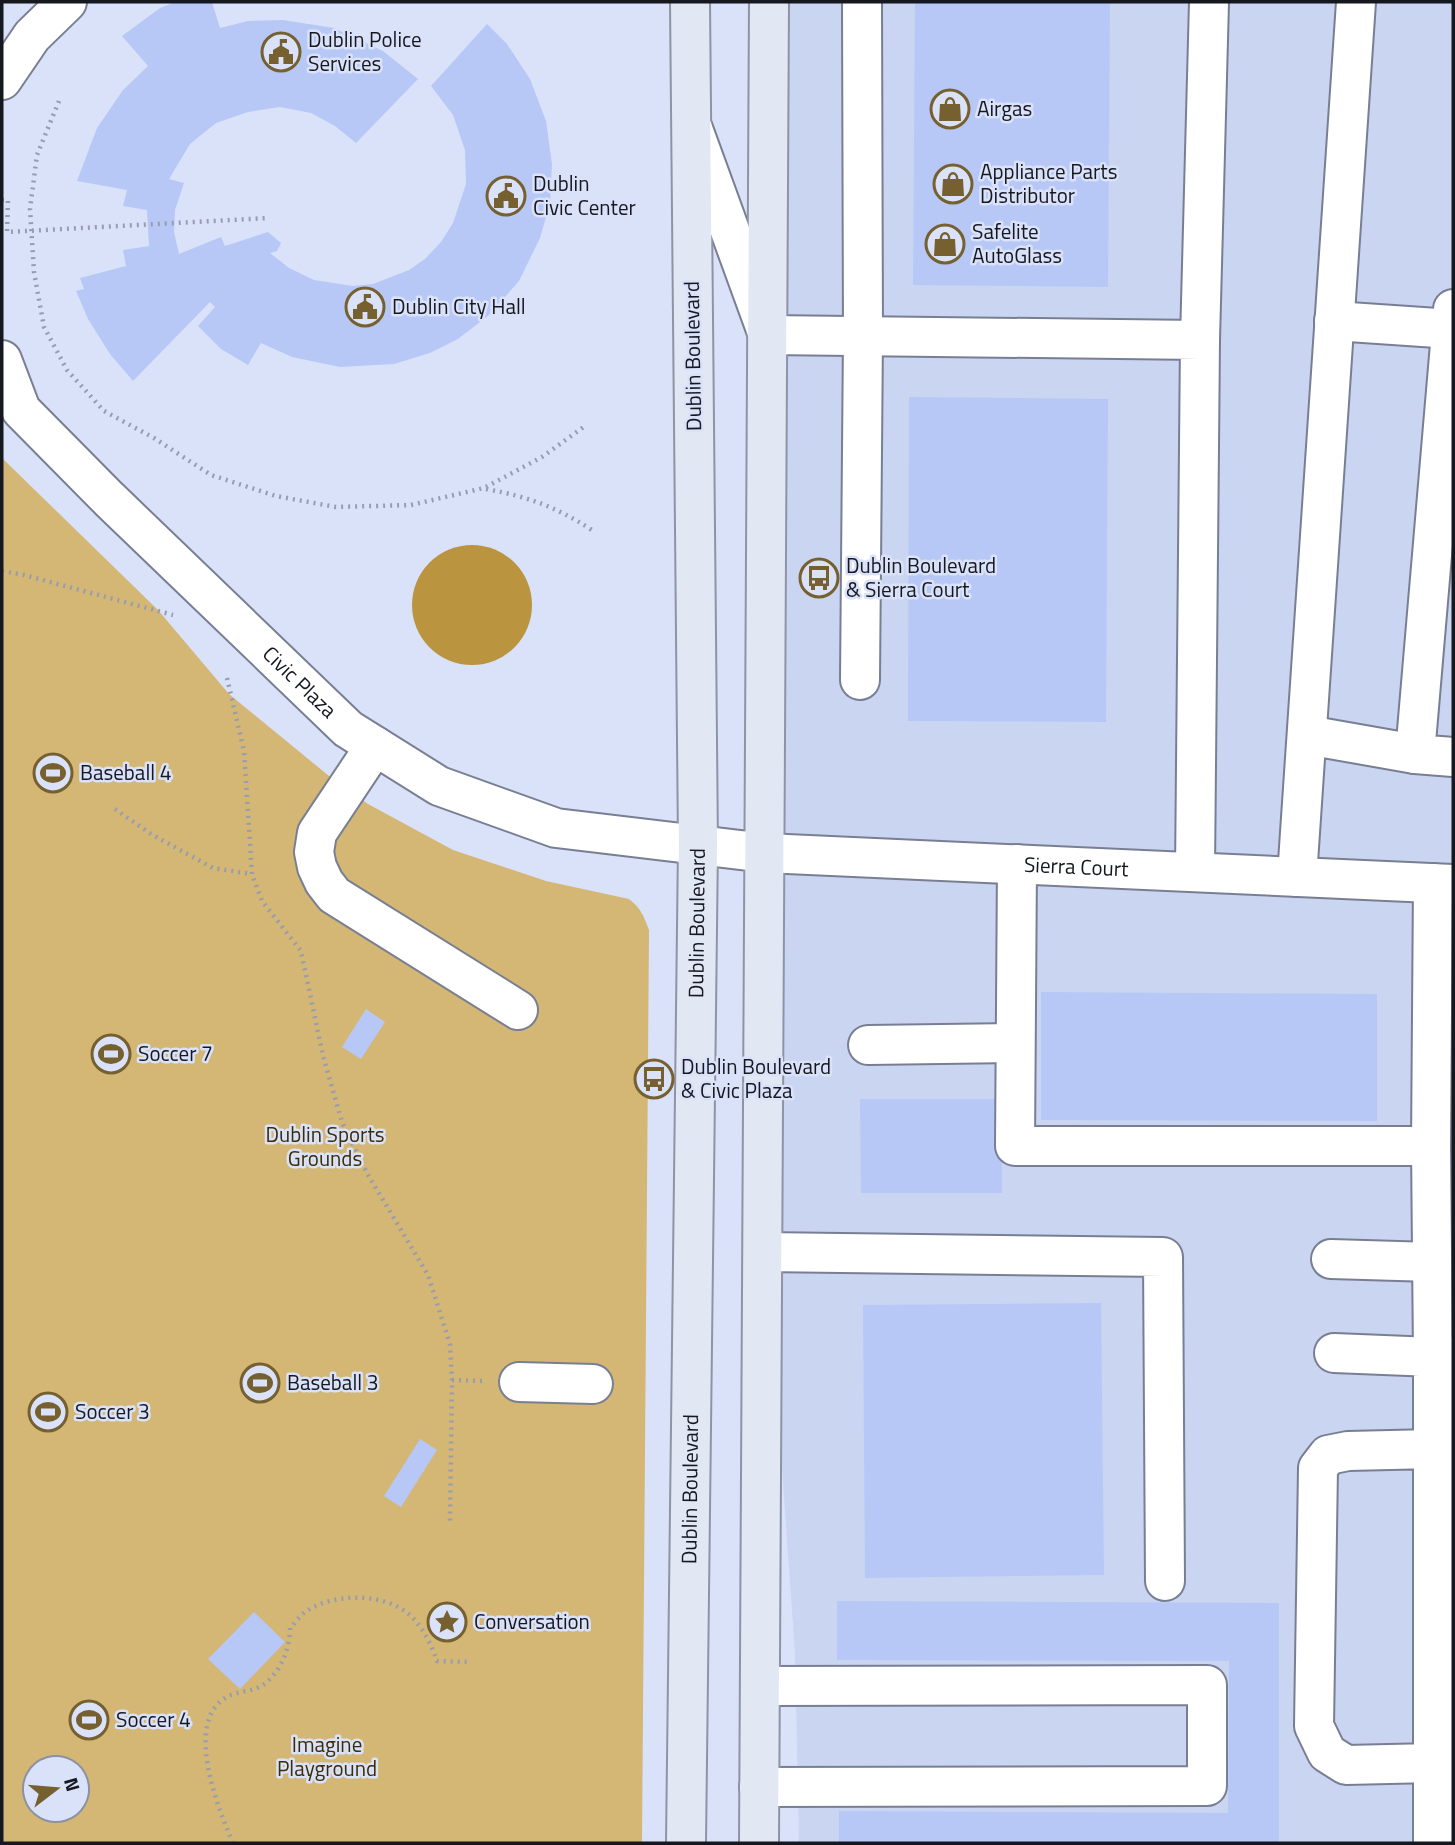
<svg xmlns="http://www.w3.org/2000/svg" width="1455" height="1845" font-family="'Titillium Web',sans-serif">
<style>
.built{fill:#cad5f2}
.green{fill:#d4b675;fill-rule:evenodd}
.water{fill:#ba943f}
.building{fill:#b7c8f6}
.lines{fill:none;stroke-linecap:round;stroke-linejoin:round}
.minor-casing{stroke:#787f93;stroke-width:42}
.major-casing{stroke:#8e94a5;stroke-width:42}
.path{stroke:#979daf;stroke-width:4.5;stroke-dasharray:2 5;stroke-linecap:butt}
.minor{stroke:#fff;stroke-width:38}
.major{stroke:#e2e7f4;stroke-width:38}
.labels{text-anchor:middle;stroke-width:5;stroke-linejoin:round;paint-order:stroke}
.poi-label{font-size:21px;fill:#161820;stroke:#dae2f9;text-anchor:start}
.street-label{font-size:21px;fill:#161820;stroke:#dae2f9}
.park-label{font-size:21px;fill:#3c2c06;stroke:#dae2f9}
</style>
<rect width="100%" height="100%" fill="#dae2f9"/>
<polygon class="built" points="769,2 1453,2 1453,1843 799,1843 795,1654 763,1196"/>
<path class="green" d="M2 458 158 610 229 694 329 776 368 804 453 850 546 881 629 899C641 908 644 917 649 930L642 1843H2ZM35 1768H77V1810H35Z"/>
<circle class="water" cx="472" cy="605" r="60"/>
<g class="building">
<polygon points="175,2 212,2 220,28 248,21 283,20 334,28 383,51 418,79 356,143 335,126 311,113 280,107 248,112 216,123 190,144 169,179 184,183 175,210 174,232 179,254 221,237 225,246 268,232 281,243 277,251 270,253 289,268 314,280 353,286 373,284 409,270 425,259 441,242 453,223 466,184 465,150 453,115 431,86 487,24 507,44 530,79 546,121 552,164 550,203 540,238 519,281 489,315 458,339 430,353 394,364 340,367 292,357 261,343 248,365 221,349 198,326 215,307 210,302 133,381 110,354 88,319 76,291 84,289 80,278 126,266 123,250 149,246 147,210 123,206 127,190 77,181 97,128 123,90 148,66 122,36 160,8"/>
<polygon points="915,2 1110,2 1108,287 913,285"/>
<polygon points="909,397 1108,399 1106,722 908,721"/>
<polygon points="1041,992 1377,994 1377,1121 1041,1120"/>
<polygon points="366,1009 385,1022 361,1059 342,1047"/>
<polygon points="860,1099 1001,1099 1002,1193 861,1193"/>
<polygon points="1101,1303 1104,1575 865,1578 863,1305"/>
<polygon points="420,1439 437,1450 401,1507 384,1496"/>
<polygon points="837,1601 1279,1603 1279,1843 839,1843 839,1811 1228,1813 1229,1661 837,1660"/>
<polygon points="254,1612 285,1642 240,1689 208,1659"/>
</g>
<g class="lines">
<defs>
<g id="minor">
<polyline points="2,80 32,36 67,2"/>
<polyline points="693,129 768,335 1200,340 1195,872"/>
<polyline points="1453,309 1415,754 1453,757"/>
<polyline points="1334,321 1452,329"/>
<polyline points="1200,340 1209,2"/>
<path id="s1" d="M2 360 21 410 109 499 348 729 439 786 556 828 765 853 1453 884"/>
<polyline points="860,680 863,336 862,2"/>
<polyline points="1307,735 1415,754"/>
<polyline points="375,746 317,833 314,852 317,867 324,882 334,895 518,1010"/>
<polyline points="1017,864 1015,1146 1431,1146 1433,883"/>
<polyline points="1297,877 1356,2"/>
<polyline points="868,1045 1015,1043"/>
<polyline points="1431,1146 1433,1357 1453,1357"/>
<polyline points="763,1252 1163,1257 1165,1581"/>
<polyline points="1331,1259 1432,1262"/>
<polyline points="1334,1353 1433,1357 1433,1763 1346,1765 1327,1753 1314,1726 1318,1468 1328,1455 1348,1451 1433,1449"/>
<polyline points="519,1382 593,1384"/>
<polyline points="759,1787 1207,1786 1207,1685 760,1686"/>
<polyline points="1433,1843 1433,1763 1453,1763"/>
</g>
<g id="major">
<path id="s2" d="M686 1843 698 845 690 2"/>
<polyline points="759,1843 769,2"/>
</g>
</defs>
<use href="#minor" class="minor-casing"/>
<use href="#major" class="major-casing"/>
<g class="path">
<polyline points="59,101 37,155 30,209 34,272 44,327 67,370 104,411 154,438 211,475 276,496 336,507 411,505 484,488 542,457 585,426"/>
<polyline points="2,200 8,200 7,232 268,218"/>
<path d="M486 489C529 497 554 506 592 530"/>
<polyline points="2,571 24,575 173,615"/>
<polyline points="227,678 244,751 252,874 262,901 301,951 323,1056 342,1122 368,1175 428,1275 450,1344 452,1380 450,1522"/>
<polyline points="115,809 151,834 213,868 252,874"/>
<polyline points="452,1380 484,1381"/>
<path d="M233 1843C218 1809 183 1721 227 1697 237 1691 252 1692 263 1685 281 1672 290 1648 290 1628 295 1623 300 1616 305 1612 334 1592 388 1592 413 1618 424 1630 432 1646 437 1661L469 1662"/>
</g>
<use href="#minor" class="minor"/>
<use href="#major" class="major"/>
</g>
<defs>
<symbol id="civic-ring" viewBox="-11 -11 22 22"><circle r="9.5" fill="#dae2f9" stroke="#766030" stroke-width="1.5"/><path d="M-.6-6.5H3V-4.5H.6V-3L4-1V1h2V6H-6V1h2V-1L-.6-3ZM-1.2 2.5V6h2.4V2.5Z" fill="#766030"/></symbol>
<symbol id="shop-ring" viewBox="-11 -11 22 22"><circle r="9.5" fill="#dae2f9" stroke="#766030" stroke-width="1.5"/><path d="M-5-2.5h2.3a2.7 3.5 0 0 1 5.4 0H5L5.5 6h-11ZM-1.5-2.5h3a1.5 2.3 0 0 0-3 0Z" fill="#766030"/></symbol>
<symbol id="bus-ring" viewBox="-11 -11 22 22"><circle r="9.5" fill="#dae2f9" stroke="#766030" stroke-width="1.5"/><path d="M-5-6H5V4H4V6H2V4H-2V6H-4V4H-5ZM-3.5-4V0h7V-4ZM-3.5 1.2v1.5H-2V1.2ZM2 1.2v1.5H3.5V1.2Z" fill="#766030"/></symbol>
<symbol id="stadium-ring" viewBox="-11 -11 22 22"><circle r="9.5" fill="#dae2f9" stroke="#766030" stroke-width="1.5"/><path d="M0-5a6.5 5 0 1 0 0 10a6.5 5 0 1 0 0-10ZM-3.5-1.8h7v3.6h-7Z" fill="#766030"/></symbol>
<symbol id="sight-ring" viewBox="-11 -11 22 22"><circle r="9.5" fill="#dae2f9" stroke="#766030" stroke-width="1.5"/><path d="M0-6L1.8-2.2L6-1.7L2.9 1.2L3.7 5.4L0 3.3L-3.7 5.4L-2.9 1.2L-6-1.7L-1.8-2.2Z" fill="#766030"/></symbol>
</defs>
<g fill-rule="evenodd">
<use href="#civic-ring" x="259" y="30" width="44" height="44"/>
<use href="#shop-ring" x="928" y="87" width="44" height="44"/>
<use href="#shop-ring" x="931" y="162" width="44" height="44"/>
<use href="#civic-ring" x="484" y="174" width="44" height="44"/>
<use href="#shop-ring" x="923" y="222" width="44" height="44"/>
<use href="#civic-ring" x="343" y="285" width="44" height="44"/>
<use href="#bus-ring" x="797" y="556" width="44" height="44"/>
<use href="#stadium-ring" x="31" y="751" width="44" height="44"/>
<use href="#stadium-ring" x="89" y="1032" width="44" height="44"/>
<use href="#bus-ring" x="632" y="1057" width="44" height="44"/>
<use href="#stadium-ring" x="238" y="1361" width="44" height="44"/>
<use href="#stadium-ring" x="26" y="1390" width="44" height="44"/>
<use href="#sight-ring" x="425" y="1600" width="44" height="44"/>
<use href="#stadium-ring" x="67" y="1698" width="44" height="44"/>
</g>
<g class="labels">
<g class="poi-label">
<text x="308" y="47">Dublin Police<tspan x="308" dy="24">Services</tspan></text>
<text x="977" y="116">Airgas</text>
<text x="980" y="179">Appliance Parts<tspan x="980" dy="24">Distributor</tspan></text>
<text x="533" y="191">Dublin<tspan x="533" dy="24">Civic Center</tspan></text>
<text x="972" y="239">Safelite<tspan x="972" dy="24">AutoGlass</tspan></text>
<text x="392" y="314">Dublin City Hall</text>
<text x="846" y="573">Dublin Boulevard<tspan x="846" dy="24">&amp; Sierra Court</tspan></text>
<text x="80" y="780">Baseball 4</text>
<text x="138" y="1061">Soccer 7</text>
<text x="681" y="1074">Dublin Boulevard<tspan x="681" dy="24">&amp; Civic Plaza</tspan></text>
<text x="287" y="1390">Baseball 3</text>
<text x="75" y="1419">Soccer 3</text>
<text x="474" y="1629">Conversation</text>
<text x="116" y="1727">Soccer 4</text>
</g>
<g class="street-label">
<text transform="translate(693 356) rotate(-91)" y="7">Dublin Boulevard</text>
<text dy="7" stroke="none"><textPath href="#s1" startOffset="443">Civic Plaza</textPath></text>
<text dy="7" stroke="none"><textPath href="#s1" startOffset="1264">Sierra Court</textPath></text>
<text dy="7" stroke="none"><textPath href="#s2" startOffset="920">Dublin Boulevard</textPath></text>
<text dy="7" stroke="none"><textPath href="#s2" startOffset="354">Dublin Boulevard</textPath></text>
</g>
<g class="park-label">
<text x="325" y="1142">Dublin Sports<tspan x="325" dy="24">Grounds</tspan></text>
<text x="327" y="1752">Imagine<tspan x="327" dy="24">Playground</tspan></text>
</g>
</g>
<rect width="1455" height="1845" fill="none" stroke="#161820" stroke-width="7"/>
<g transform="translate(56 1789) rotate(74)"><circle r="33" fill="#dae2f9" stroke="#8c91a2" stroke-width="2"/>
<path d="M0-5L12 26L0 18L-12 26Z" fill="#766030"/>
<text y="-10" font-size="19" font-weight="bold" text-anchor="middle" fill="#161820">N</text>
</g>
</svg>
